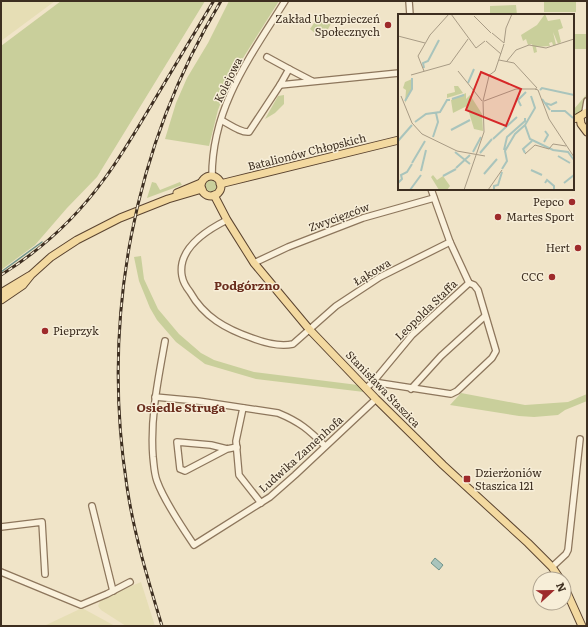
<svg xmlns="http://www.w3.org/2000/svg" width="588" height="627" font-family="Literata,serif">
<style>
.farmland{fill:#e6deb5}
.green{fill:#c9cf9b}
.water{fill:#a9c4bc;stroke:#6f938a}
.lines{fill:none;stroke-linecap:round;stroke-linejoin:round}
.stream{stroke:#6f938a;stroke-width:1.5}
.minor-casing{stroke:#8d765c;stroke-width:8}
.major-casing{stroke:#5b4430;stroke-width:9}
.minor{stroke:#faf1dc;stroke-width:5.5}
.major{stroke:#f3d9a0;stroke-width:7}
.rail-casing{stroke:#3d2e20;stroke-width:3}
.rail{stroke:#f7eed8;stroke-width:1.5;stroke-dasharray:4.5;stroke-linecap:butt}
.poi-dot{fill:#9e2a2b;stroke:#f7eed8;stroke-width:1.5}
.labels{text-anchor:middle;stroke-width:3;stroke-linejoin:round;paint-order:stroke}
.poi-label{font-size:11px;fill:#3d2e20;stroke:#f7eed8;text-anchor:end}
.street-label{font-size:11px;fill:#3d2e20;stroke:#f7eed8}
.neighbourhood-label{font-size:12px;font-weight:bold;fill:#6b2e1e;stroke:#f7eed8}
.inset-river{fill:none;stroke:#a9c4bc;stroke-width:2}
.inset-road{fill:none;stroke:#a89b85;stroke-width:1}
.view{fill:#d62828;fill-opacity:0.15;stroke:#d62828;stroke-width:2}
.inset-edge{fill:none;stroke:#3d2e20;stroke-width:2}
</style>
<rect width="100%" height="100%" fill="#f0e4c8"/>
<g class="farmland">
<polygon points="1,1 55,1 1,41"/>
<polygon points="141,582 155,626 126,626 101,610 98,606 101,599"/>
<polygon points="82,608 115,626 44,626"/>
</g>
<g class="green">
<polygon points="61,1 205,1 97,177 67,208 35,245 1,270 1,46"/>
<polygon points="229,1 279,1 231,77 218,110 209,146 165,139 176,103 187,78 208,43"/>
<rect x="544" y="1" width="32" height="11"/>
<polygon points="516,5 517,15 490,15 490,6"/>
<polygon points="319,16 331,24 322,39 310,29"/>
<rect x="573" y="34" width="14" height="15"/>
<polygon points="284,95 284,104 275,113 265,119 278,96"/>
<polygon points="586,95 583,109 575,116 574,109"/>
<circle cx="211" cy="186" r="6"/>
<polygon points="152,182 156,183 160,190 180,182 182,185 147,198"/>
<polygon points="141,256 144,279 158,309 179,334 201,353 214,360 254,372 358,385 364,392 256,379 205,364 176,342 157,320 150,308 139,281 134,257"/>
<polygon points="461,393 525,405 568,402 587,394 587,401 565,410 558,415 534,417 519,416 450,405"/>
</g>
<polygon class="water" points="435,558 443,565 439,570 431,563"/>
<g class="lines">
<polyline class="stream" points="1,272 42,242"/>
<defs>
<g id="minor">
<polyline points="409,1 410,15"/>
<polyline points="267,57 289,69"/>
<polyline points="312,81 289,69 280,85 399,73"/>
<polyline points="585,112 587,101"/>
<path d="M221 120C229 124 241 133 249 132L280 85"/>
<path d="M212 176C212 107 250 57 285 1"/>
<polyline points="431,189 450,242 469,283"/>
<path d="M227 220C207 230 177 249 182 276 183 282 186 287 190 292 204 317 226 329 252 338 265 343 280 347 293 344L336 306 380 277 450 242"/>
<polyline points="254,263 288,247 363,218 434,198"/>
<path d="M165 341C158 380 150 418 153 457 154 465 154 473 157 481 164 501 182 527 194 545L270 497 295 475 376 399"/>
<polyline points="373,382 451,394 457,391 492,358 496,351 478,290 474,285 469,283"/>
<polyline points="366,388 373,382 412,335 469,283"/>
<polyline points="411,389 441,356 485,316"/>
<path d="M155 397 198 401 278 413C300 422 309 430 325 446"/>
<polyline points="243,408 236,441 239,475 261,503"/>
<polyline points="227,449 185,471 180,469 177,442 211,445 227,449 237,447"/>
<polyline points="92,506 113,591"/>
<polyline points="1,527 42,522 45,574"/>
<polyline points="552,567 566,554 568,550 580,439"/>
<polyline points="1,572 81,605 107,594 130,582"/>
</g>
<g id="major">
<polyline points="580,117 581,124 587,132"/>
<polyline points="573,119 577,118 587,112"/>
<circle cx="211" cy="186" r="10"/>
<polyline points="220,184 399,140"/>
<polyline points="177,193 201,183"/>
<polyline points="214,195 227,220 254,263 309,329 376,399 443,465 528,543 552,567 560,579"/>
<polyline points="1,293 29,276"/>
<polyline points="1,300 23,285 31,275 51,257 77,240 120,218 168,199 202,189"/>
<polyline points="564,586 582,626"/>
</g>
</defs>
<use href="#minor" class="minor-casing"/>
<use href="#major" class="major-casing"/>
<use href="#minor" class="minor"/>
<use href="#major" class="major"/>
<defs>
<g id="rail">
<path d="M1 275C41 250 77 217 105 178 122 155 137 129 152 104 172 70 193 36 213 2"/>
<path d="M162 626C148 580 134 534 127 487 101 319 133 147 221 1"/>
</g>
</defs>
<use href="#rail" class="rail-casing"/>
<use href="#rail" class="rail"/>
</g>
<g class="poi-dot">
<circle cx="388" cy="25" r="4"/>
<circle cx="572" cy="202" r="4"/>
<circle cx="498" cy="217" r="4"/>
<circle cx="578" cy="248" r="4"/>
<circle cx="552" cy="277" r="4"/>
<circle cx="45" cy="331" r="4"/>
<rect x="463" y="475" width="8" height="8" rx="2"/>
</g>
<g class="labels">
<g class="poi-label">
<text x="380" y="23">Zakład Ubezpieczeń<tspan x="380" dy="13">Społecznych</tspan></text>
<text x="564" y="206">Pepco</text>
<text x="506" y="221" text-anchor="start">Martes Sport</text>
<text x="570" y="252">Hert</text>
<text x="544" y="281">CCC</text>
<text x="53" y="335" text-anchor="start">Pieprzyk</text>
<text x="475" y="477" text-anchor="start">Dzierżoniów<tspan x="475" dy="13">Staszica 121</tspan></text>
</g>
<g class="street-label">
<text transform="translate(228 80) rotate(-64)" y="4">Kolejowa</text>
<text transform="translate(307 152) rotate(-14)" y="4">Batalionów Chłopskich</text>
<text transform="translate(339 217) rotate(-20)" y="4">Zwycięzców</text>
<text transform="translate(372 272) rotate(-31)" y="4">Łąkowa</text>
<text transform="translate(426 310) rotate(-44)" y="4">Leopolda Staffa</text>
<text transform="translate(383 389) rotate(46)" y="4">Stanisława Staszica</text>
<text transform="translate(301 454) rotate(-42)" y="4">Ludwika Zamenhofa</text>
</g>
<g class="neighbourhood-label">
<text x="247" y="290">Podgórzno</text>
<text x="181" y="412">Osiedle Struga</text>
</g>
</g>
<g transform="translate(398 14)">
<rect width="176" height="176" fill="#f0e4c8"/>
<path d="M147 0 150 7 162 5 165 14 160 16 163 28 160 30 155 18 158 31H155L154 28 151 29 152 32 138 33 139 38 136 39 134 30 130 31 128 25 125 27 123 21 139 11ZM14 65V75L7 89 8 76 5 74 7 68ZM56 72H60L65 79 49 84V80L57 78ZM68 79V85L72 81 84 100 85 117 76 115 69 92 55 99 53 86ZM35 161 39 166 45 162 52 172 49 176H41L33 163Z" fill="#c9cf9b"/>
<path class="inset-river" d="M26 54 25 49 30 47 41 26M70 69 76 55M142 76 144 74 176 81M133 82 137 94 127 111 132 125 155 136 170 138 176 146M54 85 66 81M144 85 152 96M7 87 14 75V64M147 89 153 91 159 88M123 92 120 86 128 78M153 97H167L175 104M17 108 28 100 42 98 49 86H52M109 112 119 103M53 116 72 106M35 123 40 108 38 99M95 125 109 112M0 127 14 111M146 128 150 121 147 117M106 136 109 123 127 107V104M57 138 72 150M75 138 83 123M82 139 94 125M127 139 125 135 134 127M160 142 172 149M14 149 27 127M58 154 72 141M104 155 109 147 107 137 117 120 127 111M133 156 144 161M23 157 28 136M86 160 99 145M45 162 58 155M0 169 4 165 3 161 9 158 14 150M147 169 149 166 156 172V176M166 169 176 161M12 176 23 161M96 176V172L100 171 104 158"/>
<path class="inset-road" d="M53 0 78 34 87 27M76 2 93 19M94 19 106 29M0 22 27 29M88 27 103 40M106 29 108 14 114 0M101 46 116 49 139 74M109 47 118 36 131 31 148 34 176 25M26 57 20 42 32 21 51 0M60 57 84 87M13 61 52 50 70 25M90 62 97 57 106 30M137 75 140 76 151 105 176 143M3 82 14 109 24 120 59 137 87 142M85 87 91 62M86 87 118 75H139M127 140 137 131 151 135 155 130 168 132M66 176 86 118 85 87M90 176 104 156"/>
<path class="view" d="M83 58 123 75 108 112 68 96Z"/>
<rect width="176" height="176" class="inset-edge"/>
</g>
<rect width="588" height="627" fill="none" stroke="#3d2e20" stroke-width="4"/>
<g transform="translate(552 591) rotate(68)"><circle r="19" fill="#f7eed8" stroke="#ada18e"/>
<path d="M0-3L7 15L0 10L-7 15Z" fill="#9e2a2b"/>
<text y="-6" font-size="11" font-weight="bold" text-anchor="middle" fill="#3d2e20">N</text>
</g>
</svg>
